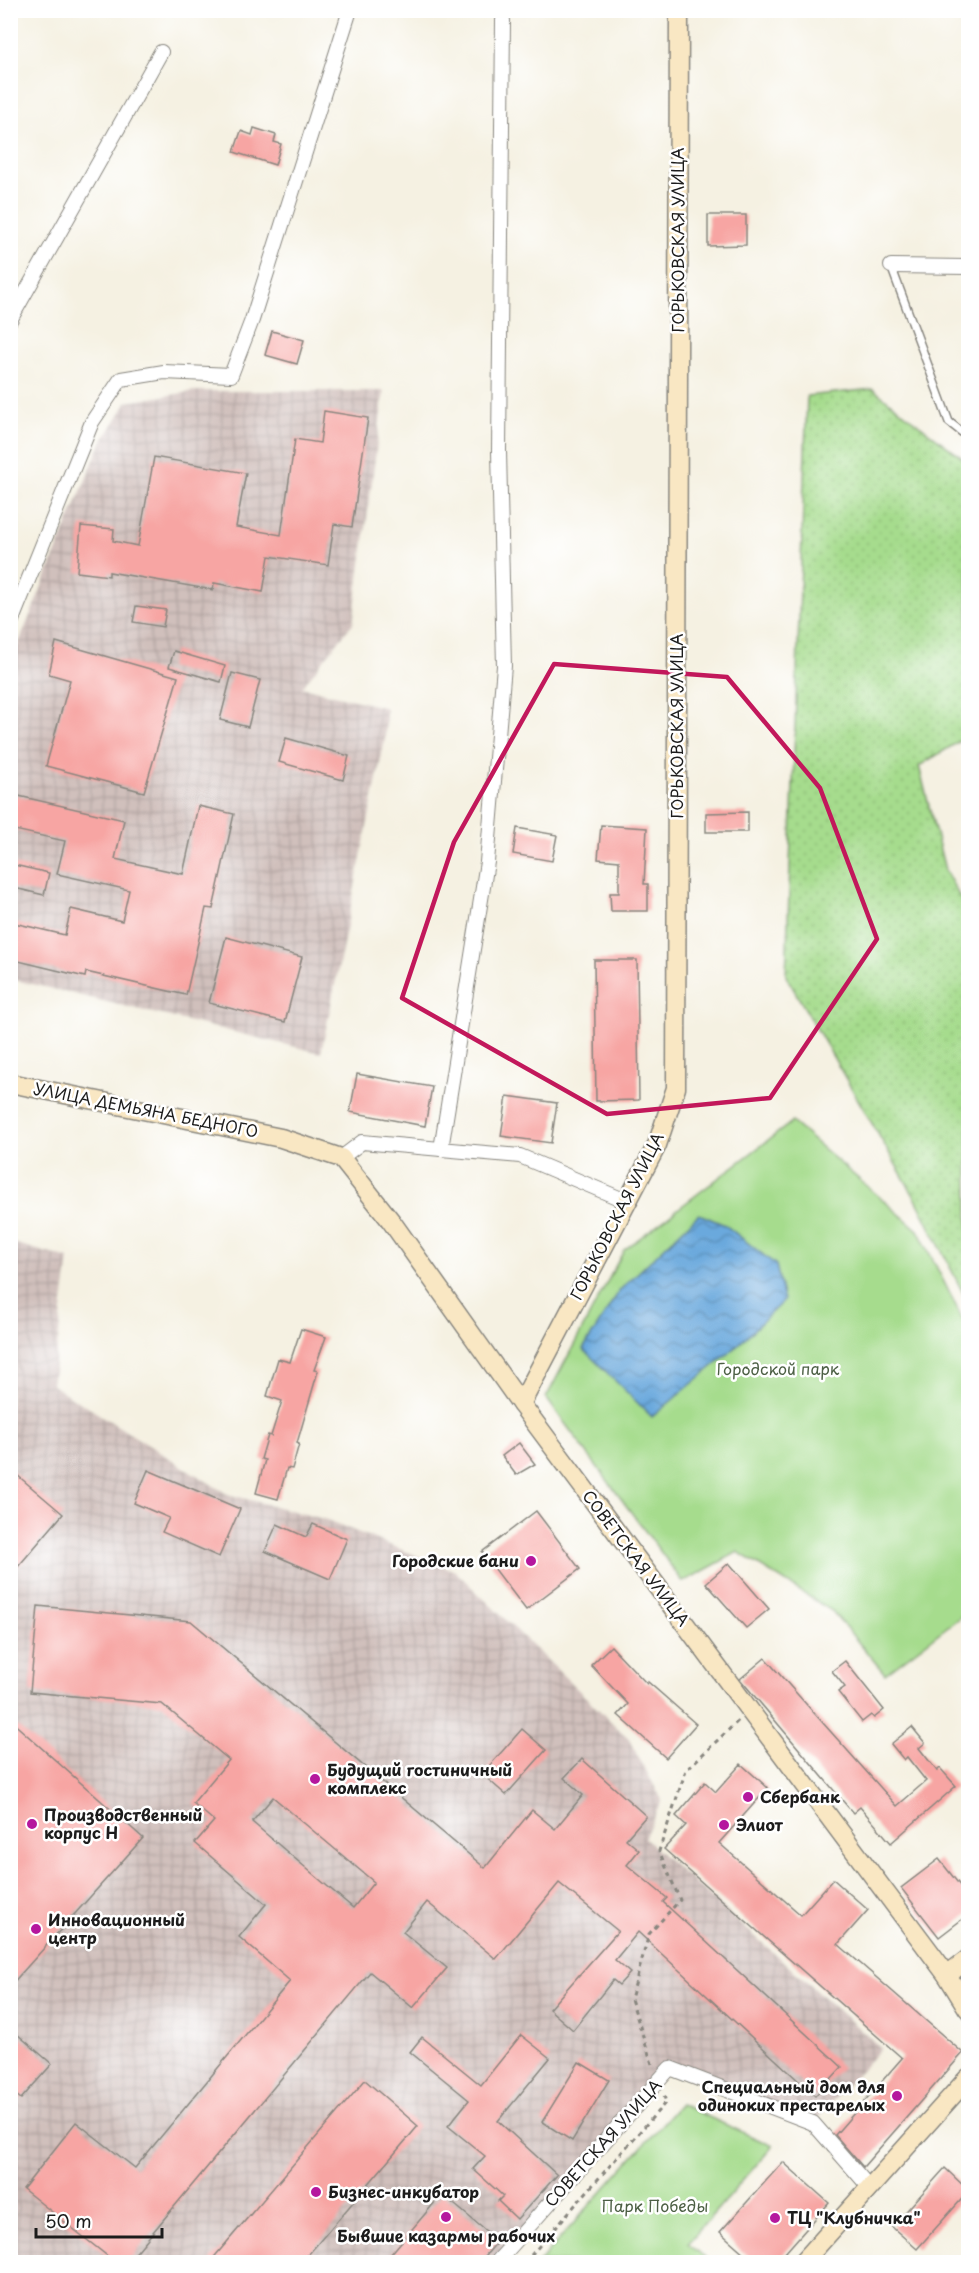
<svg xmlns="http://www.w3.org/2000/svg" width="979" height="2273" font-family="'Playpen Sans',sans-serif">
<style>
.industrial{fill:url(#industrial-grid)}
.park{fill:#a6dc8d;stroke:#617c54;stroke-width:1.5}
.garden{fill:url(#garden-dots);stroke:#617c54;stroke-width:1.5}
.water{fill:url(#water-waves);stroke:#43627c;stroke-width:1.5}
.building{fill:#f7a5a3;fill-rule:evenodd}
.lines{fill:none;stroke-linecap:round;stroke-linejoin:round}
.lane-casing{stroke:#88867f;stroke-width:10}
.street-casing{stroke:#88867f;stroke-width:16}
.secondary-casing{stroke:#88867f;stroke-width:21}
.path{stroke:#88867f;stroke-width:3;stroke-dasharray:4.5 4.5;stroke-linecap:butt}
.lane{stroke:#fff;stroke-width:7}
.street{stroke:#fff;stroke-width:14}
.secondary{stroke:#f9e7c3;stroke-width:18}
.marked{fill:none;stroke:#c2185b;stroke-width:4.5;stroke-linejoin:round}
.poi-dot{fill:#b5179e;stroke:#fff;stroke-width:2}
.labels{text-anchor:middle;stroke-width:5;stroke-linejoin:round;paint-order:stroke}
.street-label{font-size:16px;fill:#1c1c1c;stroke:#fff}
.park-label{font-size:16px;fill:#4c5f44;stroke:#fff}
.poi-label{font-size:16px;font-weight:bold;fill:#1c1c1c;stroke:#fff;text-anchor:start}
</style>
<defs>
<pattern id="industrial-grid" width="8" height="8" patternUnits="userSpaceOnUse" patternTransform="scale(1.5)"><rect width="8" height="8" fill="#d0c0bc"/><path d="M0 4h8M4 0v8" fill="none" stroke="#b2a4a1"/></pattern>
<pattern id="garden-dots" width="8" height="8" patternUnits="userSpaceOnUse" patternTransform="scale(1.5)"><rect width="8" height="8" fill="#a6dc8d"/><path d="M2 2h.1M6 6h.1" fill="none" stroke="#8ebc79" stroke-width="1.8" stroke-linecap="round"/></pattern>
<pattern id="water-waves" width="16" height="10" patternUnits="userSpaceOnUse" patternTransform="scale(1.5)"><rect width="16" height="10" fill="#6aa9dd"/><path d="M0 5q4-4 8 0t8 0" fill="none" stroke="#5689b2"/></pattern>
</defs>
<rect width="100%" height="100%" fill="#fff"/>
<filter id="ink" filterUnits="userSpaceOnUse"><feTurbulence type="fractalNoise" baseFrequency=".0167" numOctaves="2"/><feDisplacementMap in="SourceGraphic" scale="12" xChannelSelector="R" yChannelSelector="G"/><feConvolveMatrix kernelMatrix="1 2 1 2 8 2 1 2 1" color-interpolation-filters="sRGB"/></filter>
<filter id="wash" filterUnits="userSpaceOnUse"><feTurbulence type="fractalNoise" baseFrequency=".008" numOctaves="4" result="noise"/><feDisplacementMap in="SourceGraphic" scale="24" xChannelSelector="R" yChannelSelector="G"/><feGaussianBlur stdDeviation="1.35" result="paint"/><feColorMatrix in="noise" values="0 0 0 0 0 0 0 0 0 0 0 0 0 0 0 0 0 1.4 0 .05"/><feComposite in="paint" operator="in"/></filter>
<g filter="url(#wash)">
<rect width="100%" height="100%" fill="#f5f1e2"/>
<g class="industrial">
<polygon points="195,391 384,391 353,623 302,687 386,708 385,739 321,1053 11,979 11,662 100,445 127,402"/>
<polygon points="10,1242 69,1259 52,1385 227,1494 327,1520 455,1571 628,1738 662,1800 644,1838 881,2048 813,2123 670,2069 493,2262 11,2262"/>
</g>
<g class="park">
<polygon points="792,1122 918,1230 968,1330 968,1611 885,1674 832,1611 738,1552 683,1582 546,1398 624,1250"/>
<polygon points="680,2104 773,2146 688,2243 710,2262 539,2262"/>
</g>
<polygon class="garden" points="873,389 966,461 968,486 968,736 919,766 945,870 968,912 968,1303 916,1199 786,976 807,396"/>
<polygon class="water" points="699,1214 725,1225 776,1265 784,1300 736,1347 652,1417 583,1349 620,1290"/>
<g id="blocks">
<g class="building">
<polygon points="254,128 276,135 274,142 281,144 275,165 234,152 241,131 252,135"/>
<polygon points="708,215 746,215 746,245 708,246"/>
<polygon points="272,331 304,340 297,364 265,355"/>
<polygon points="324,411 368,418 352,527 334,524 328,565 269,556 263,592 214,583 213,590 109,572 109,576 77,572 81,526 114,529 113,541 138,546 154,457 246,473 236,527 281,535 295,439 320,443"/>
<polygon points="136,606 166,610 163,627 133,622"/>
<polygon points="56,642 178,677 144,792 46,766 70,680 49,674"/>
<polygon points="174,651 225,666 221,682 169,667"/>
<polygon points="232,673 260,680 248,727 220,720"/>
<polygon points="286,738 349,756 343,780 279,762"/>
<polygon points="10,794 124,820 115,859 183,874 198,806 234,814 213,909 206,908 186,995 86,972 85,977 10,959 10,922 65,935 71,909 122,921 129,890 57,874 65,841 10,829"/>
<polygon points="748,812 748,832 706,832 706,813"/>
<polygon points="601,825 647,828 644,884 648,884 648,911 611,911 610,893 619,893 619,861 598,859"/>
<polygon points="517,828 557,835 552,861 513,854"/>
<polygon points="10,864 49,873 44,895 10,887"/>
<polygon points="226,937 302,957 285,1022 209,1003"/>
<polygon points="594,960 637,960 639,1100 596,1101"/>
<polygon points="357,1074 432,1087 425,1126 350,1112"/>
<polygon points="507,1096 557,1103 551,1143 501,1136"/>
<polygon points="301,1329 326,1337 314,1370 318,1371 297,1443 299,1444 292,1469 287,1468 278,1499 256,1493 265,1460 261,1459 268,1435 271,1436 282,1401 267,1396 278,1359 290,1362"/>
<polygon points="519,1443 535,1464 516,1475 502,1456"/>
<polygon points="10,1469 63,1514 10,1576"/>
<polygon points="148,1470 240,1509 219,1557 162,1532 169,1518 134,1503"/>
<polygon points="536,1511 580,1569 526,1610 482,1552"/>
<polygon points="277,1524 306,1537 313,1524 347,1539 330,1579 265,1551"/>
<polygon points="729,1563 769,1609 746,1628 706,1583"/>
<path d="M38 1606 191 1621 485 1868 532 1810 555 1829 583 1795 564 1778 582 1759 646 1816 626 1839 639 1850 627 1865 667 1898 663 1902 842 2067 815 2096 638 1932 615 1960 630 1973 619 1985 613 1980 573 2030 549 2009 618 1931 559 1883 496 1959 427 1902 403 1932 447 1968 413 2008 370 1972 128 2262H115L23 2189 76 2122 135 2168 290 1981 239 1937 266 1904 195 1843 214 1821 193 1803 229 1760 162 1704 30 1692ZM273 1797 374 1882 353 1908 252 1822Z"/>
<polygon points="611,1646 647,1684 648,1682 696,1724 666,1758 618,1715 628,1704 591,1665"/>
<polygon points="765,1658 897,1806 926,1781 907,1757 904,1760 891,1744 912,1727 925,1743 919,1748 937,1771 940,1768 956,1786 891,1843 860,1807 853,1813 740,1679"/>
<polygon points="845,1661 884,1710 874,1718 871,1715 862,1722 838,1692 845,1687 832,1671"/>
<polygon points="10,1720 143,1838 10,1986"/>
<polygon points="522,1729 546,1750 506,1795 482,1774"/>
<polygon points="741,1764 768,1788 719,1843 801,1915 833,1879 868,1910 838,1944 963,2053 863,2167 835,2135 902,2058 664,1849 686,1825 676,1816 705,1782 716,1792"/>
<polygon points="939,1859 969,1897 969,1914 939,1937 901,1888"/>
<polygon points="10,2028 52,2064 21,2099 10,2090"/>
<polygon points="521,2035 550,2058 498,2121 557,2175 517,2219 498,2201 503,2196 473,2169 485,2156 448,2126 469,2100 410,2052 422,2037 481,2085"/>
<polygon points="579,2062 609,2080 572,2141 542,2122"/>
<polygon points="365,2080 418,2126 302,2262 210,2262"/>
<polygon points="783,2162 829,2203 777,2262 754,2262 720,2232"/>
<polygon points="945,2168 969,2191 917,2249 892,2227"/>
<polygon points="442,2194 498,2241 480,2262 384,2262"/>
</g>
</g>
</g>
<g filter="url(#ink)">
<use href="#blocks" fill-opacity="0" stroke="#88867f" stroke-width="1.5"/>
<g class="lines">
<defs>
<polyline id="lane" points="891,266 949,422 968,437"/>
<g id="street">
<polyline points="891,266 968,267"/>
<polyline points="10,320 161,52"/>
<polyline points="10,625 92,422 121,379 164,372 231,375 252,320 350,10"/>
<polyline points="441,1149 487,862 504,666 499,451 503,20"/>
<polyline points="341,1158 362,1142 520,1156 626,1201"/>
<polyline points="497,2262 670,2068 813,2123 870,2188"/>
</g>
<g id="secondary">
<polyline points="10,1083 281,1138 341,1158 391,1221 521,1404 947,1975 968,2009"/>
<polyline points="521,1404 657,1145 676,1088 679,10"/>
<polyline points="947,1975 968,1959"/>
<polyline points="803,2262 968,2078"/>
</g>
</defs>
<use href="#lane" class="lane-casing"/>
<use href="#street" class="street-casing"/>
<use href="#secondary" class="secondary-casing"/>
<g class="path">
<polyline points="652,2064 631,1999 649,1934 680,1900 659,1851 686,1770 738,1721"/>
<polyline points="525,2262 666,2102 664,2096"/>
</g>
<use href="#lane" class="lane"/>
<use href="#street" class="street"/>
<use href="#secondary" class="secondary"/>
</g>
</g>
<path class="marked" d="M554 664 727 677 820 788 877 939 770 1098 607 1114 402 998 454 842Z"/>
<g class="poi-dot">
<circle cx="531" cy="1561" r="6"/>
<circle cx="315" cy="1779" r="6"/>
<circle cx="748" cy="1797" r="6"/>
<circle cx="32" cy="1824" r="6"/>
<circle cx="724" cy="1825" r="6"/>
<circle cx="36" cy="1929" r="6"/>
<circle cx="897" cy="2096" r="6"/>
<circle cx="316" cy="2192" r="6"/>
<circle cx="446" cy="2217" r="6"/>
<circle cx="775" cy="2218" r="6"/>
</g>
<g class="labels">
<g class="street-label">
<text transform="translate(678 240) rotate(-90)" y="6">ГОРЬКОВСКАЯ УЛИЦА</text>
<text transform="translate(677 726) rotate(-90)" y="6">ГОРЬКОВСКАЯ УЛИЦА</text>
<text transform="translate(146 1110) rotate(11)" y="6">УЛИЦА ДЕМЬЯНА БЕДНОГО</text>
<text transform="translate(617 1216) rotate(-63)" y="6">ГОРЬКОВСКАЯ УЛИЦА</text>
<text transform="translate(636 1558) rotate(53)" y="6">СОВЕТСКАЯ УЛИЦА</text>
<text transform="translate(603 2143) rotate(-48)" y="6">СОВЕТСКАЯ УЛИЦА</text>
</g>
<g class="park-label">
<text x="778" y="1375">Городской парк</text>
<text x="655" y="2212">Парк Победы</text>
</g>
<g class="poi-label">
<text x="519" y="1567" text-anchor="end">Городские бани</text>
<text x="327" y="1776">Будущий гостиничный<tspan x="327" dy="18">комплекс</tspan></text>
<text x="760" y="1803">Сбербанк</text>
<text x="44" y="1821">Производственный<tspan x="44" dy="18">корпус H</tspan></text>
<text x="736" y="1831">Элиот</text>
<text x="48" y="1926">Инновационный<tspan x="48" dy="18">центр</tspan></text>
<text x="885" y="2093" text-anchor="end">Специальный дом для<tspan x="885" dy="18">одиноких престарелых</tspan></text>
<text x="328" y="2198">Бизнес-инкубатор</text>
<text x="787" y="2224">ТЦ "Клубничка"</text>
<text x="446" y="2242" text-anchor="middle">Бывшие казармы рабочих</text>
</g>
</g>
<rect width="979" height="2273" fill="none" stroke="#fff" stroke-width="36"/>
<path d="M36 2228v9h126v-9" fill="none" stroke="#1c1c1c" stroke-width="3"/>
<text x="45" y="2228" font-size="18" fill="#1c1c1c" stroke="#ffffff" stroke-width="4.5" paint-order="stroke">50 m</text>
</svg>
